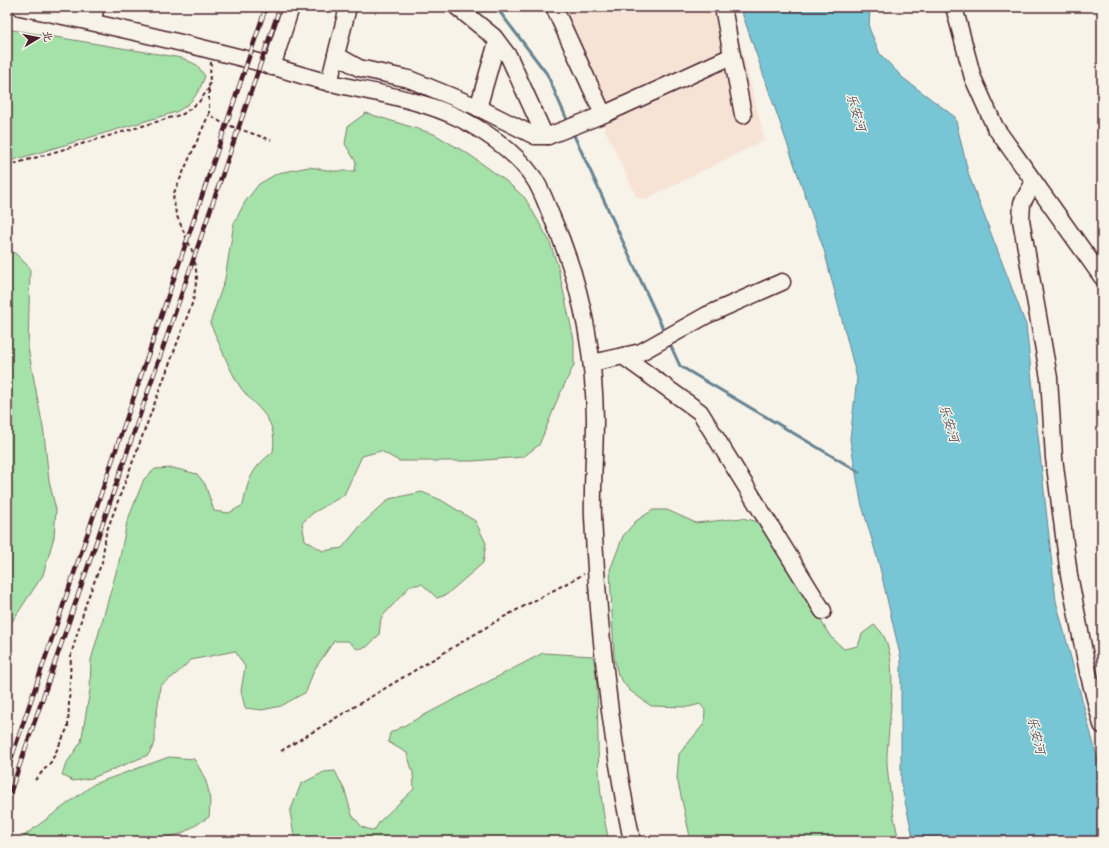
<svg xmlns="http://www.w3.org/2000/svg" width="1109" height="848" font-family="'Shantell Sans','LXGW WenKai TC',sans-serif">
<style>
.built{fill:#f7e3d6}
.green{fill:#a5e2a9;stroke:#78806a}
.water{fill:#78c6d5;stroke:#668391}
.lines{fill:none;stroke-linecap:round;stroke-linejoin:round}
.stream{stroke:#668391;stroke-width:3}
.minor-casing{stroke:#4a1f2b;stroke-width:19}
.path{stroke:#4a1f2b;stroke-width:2;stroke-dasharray:4 3;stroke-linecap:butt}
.minor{stroke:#f7f3e8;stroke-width:16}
.rail-casing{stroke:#4a1f2b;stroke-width:4.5}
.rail{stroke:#f7f3e8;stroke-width:3;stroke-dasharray:9;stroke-linecap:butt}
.labels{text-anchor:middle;stroke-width:3;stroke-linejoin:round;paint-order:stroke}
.water-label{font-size:13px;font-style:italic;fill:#58515e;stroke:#f7f3e8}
</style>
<rect width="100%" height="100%" fill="#f7f3e8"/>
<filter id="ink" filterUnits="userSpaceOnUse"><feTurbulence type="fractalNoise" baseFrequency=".025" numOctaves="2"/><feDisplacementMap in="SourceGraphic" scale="8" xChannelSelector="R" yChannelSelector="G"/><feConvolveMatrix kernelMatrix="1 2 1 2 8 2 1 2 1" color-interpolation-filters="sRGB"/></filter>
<g filter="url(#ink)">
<polygon class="built" points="558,7 731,7 765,140 646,199 637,198 554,21"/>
<g class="green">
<path d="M7 29 182 58 197 65 205 76C199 93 192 104 176 112L7 162Z"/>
<path d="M366 113 434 134 470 155 506 181 525 198 549 240 558 267 574 340V365L558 398 547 426 539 445 523 457 473 461H399L381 451 362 456 344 495 313 513 302 523 305 540 323 551 342 548 361 525 389 499 422 492 441 500 475 521 486 543 483 563 446 595 437 598 422 584 410 586 381 618 379 635 367 647 357 649 348 641H334L314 670 306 692 281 706 262 710 245 708 241 691 245 667 235 651 191 660 175 675 160 686 158 706 155 721V743L148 755 92 778 73 781 62 775 66 764 81 742 90 690 91 660 119 562 127 522 144 479 155 469 173 468 197 474 205 484 214 511 229 513 243 505C248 479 252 468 273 452 279 413 251 408 236 380 226 362 219 342 210 323L225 279 234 223 245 202 259 184 278 173 309 167 333 171H355L356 162 345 144 348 126Z"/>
<polygon points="7,251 15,253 30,268 28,348 44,433 49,481 56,510 54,537 43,575 7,629"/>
<path d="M653 510H667L696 523 742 518 755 521 765 528 830 636 844 649 858 646 862 634 874 625C905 645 886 730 887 763 889 790 893 815 899 841H691L677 778 679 754 704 724 705 710 700 704 689 707 651 706 629 690 618 675 614 657 610 570 623 536 636 521Z"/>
<path d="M543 653 593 656C599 683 597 711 598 738 598 773 601 808 609 841H295L290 812 301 784 324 772 335 771 345 791 352 815 362 827 374 831 380 821 414 789 413 773 407 753 388 742 390 733Z"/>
<path d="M169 757 194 759C207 780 212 792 209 817L181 834 148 841H21L25 835 94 784Z"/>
</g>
<polygon class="water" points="740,7 870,7 869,28 880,54 903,78 955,117 969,176 1026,325 1056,601 1102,776 1102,841 914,841 901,784 901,659 879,564 861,502 850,439 857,378 824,250"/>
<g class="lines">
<g class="stream">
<polyline points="496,7 547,74 568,122"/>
<polyline points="572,131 665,333"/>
<polyline points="669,342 680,366 859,472"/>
</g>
<defs>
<g id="minor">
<path d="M20 7C98 23 176 41 254 61 280 68 305 77 331 83 374 93 421 99 461 119 488 133 515 152 533 177 541 188 546 203 551 215 580 279 594 348 595 419 595 451 592 484 593 517 598 625 610 735 632 841"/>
<polyline points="457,7 494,37 509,57 543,132 548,136 607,113 732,56"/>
<polyline points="554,7 603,114"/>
<polyline points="723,7 743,115"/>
<polyline points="954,7 973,78 995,127 1102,277"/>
<polyline points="92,21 96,7"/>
<polyline points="336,55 359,68 409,79 475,106 535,136 548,136"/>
<polyline points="272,67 291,7"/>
<polyline points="329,83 348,7"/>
<polyline points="478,108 497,42"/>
<polyline points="1034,182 1022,203 1021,220 1049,378 1054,458 1069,575 1088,672 1102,725"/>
<polyline points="623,356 700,412 823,611"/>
<polyline points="592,363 641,352 707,315 782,282"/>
</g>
</defs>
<use href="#minor" class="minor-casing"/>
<g class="path">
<polyline points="211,62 209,88 209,114 222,123 271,140"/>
<polyline points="7,166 183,114 199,102 209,88"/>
<polyline points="281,751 500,619 584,574"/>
<polyline points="35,780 51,762 68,727 71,655 86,603 102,562 106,533 193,301 197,278 194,255 176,214 173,195 209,114"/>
</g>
<use href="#minor" class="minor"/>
<defs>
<g id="rail">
<polyline points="7,771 266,7"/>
<polyline points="7,802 280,7"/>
</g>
</defs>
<use href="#rail" class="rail-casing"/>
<use href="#rail" class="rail"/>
</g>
</g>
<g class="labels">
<g class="water-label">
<text transform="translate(857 112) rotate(73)" y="5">乐安河</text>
<text transform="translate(950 423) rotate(73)" y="5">乐安河</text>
<text transform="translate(1037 735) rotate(76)" y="5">乐安河</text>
</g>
</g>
<rect width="1109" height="848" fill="none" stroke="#f7f3e8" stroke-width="24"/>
<rect x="12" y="12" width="1085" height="824" fill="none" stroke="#4a1f2b" stroke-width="1.5" filter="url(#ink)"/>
<g transform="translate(38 38) rotate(80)" stroke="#f7f3e8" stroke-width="3" paint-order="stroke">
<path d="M0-3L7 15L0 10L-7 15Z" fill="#4a1f2b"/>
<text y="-6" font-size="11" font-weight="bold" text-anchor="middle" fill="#4a1f2b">北</text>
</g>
</svg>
